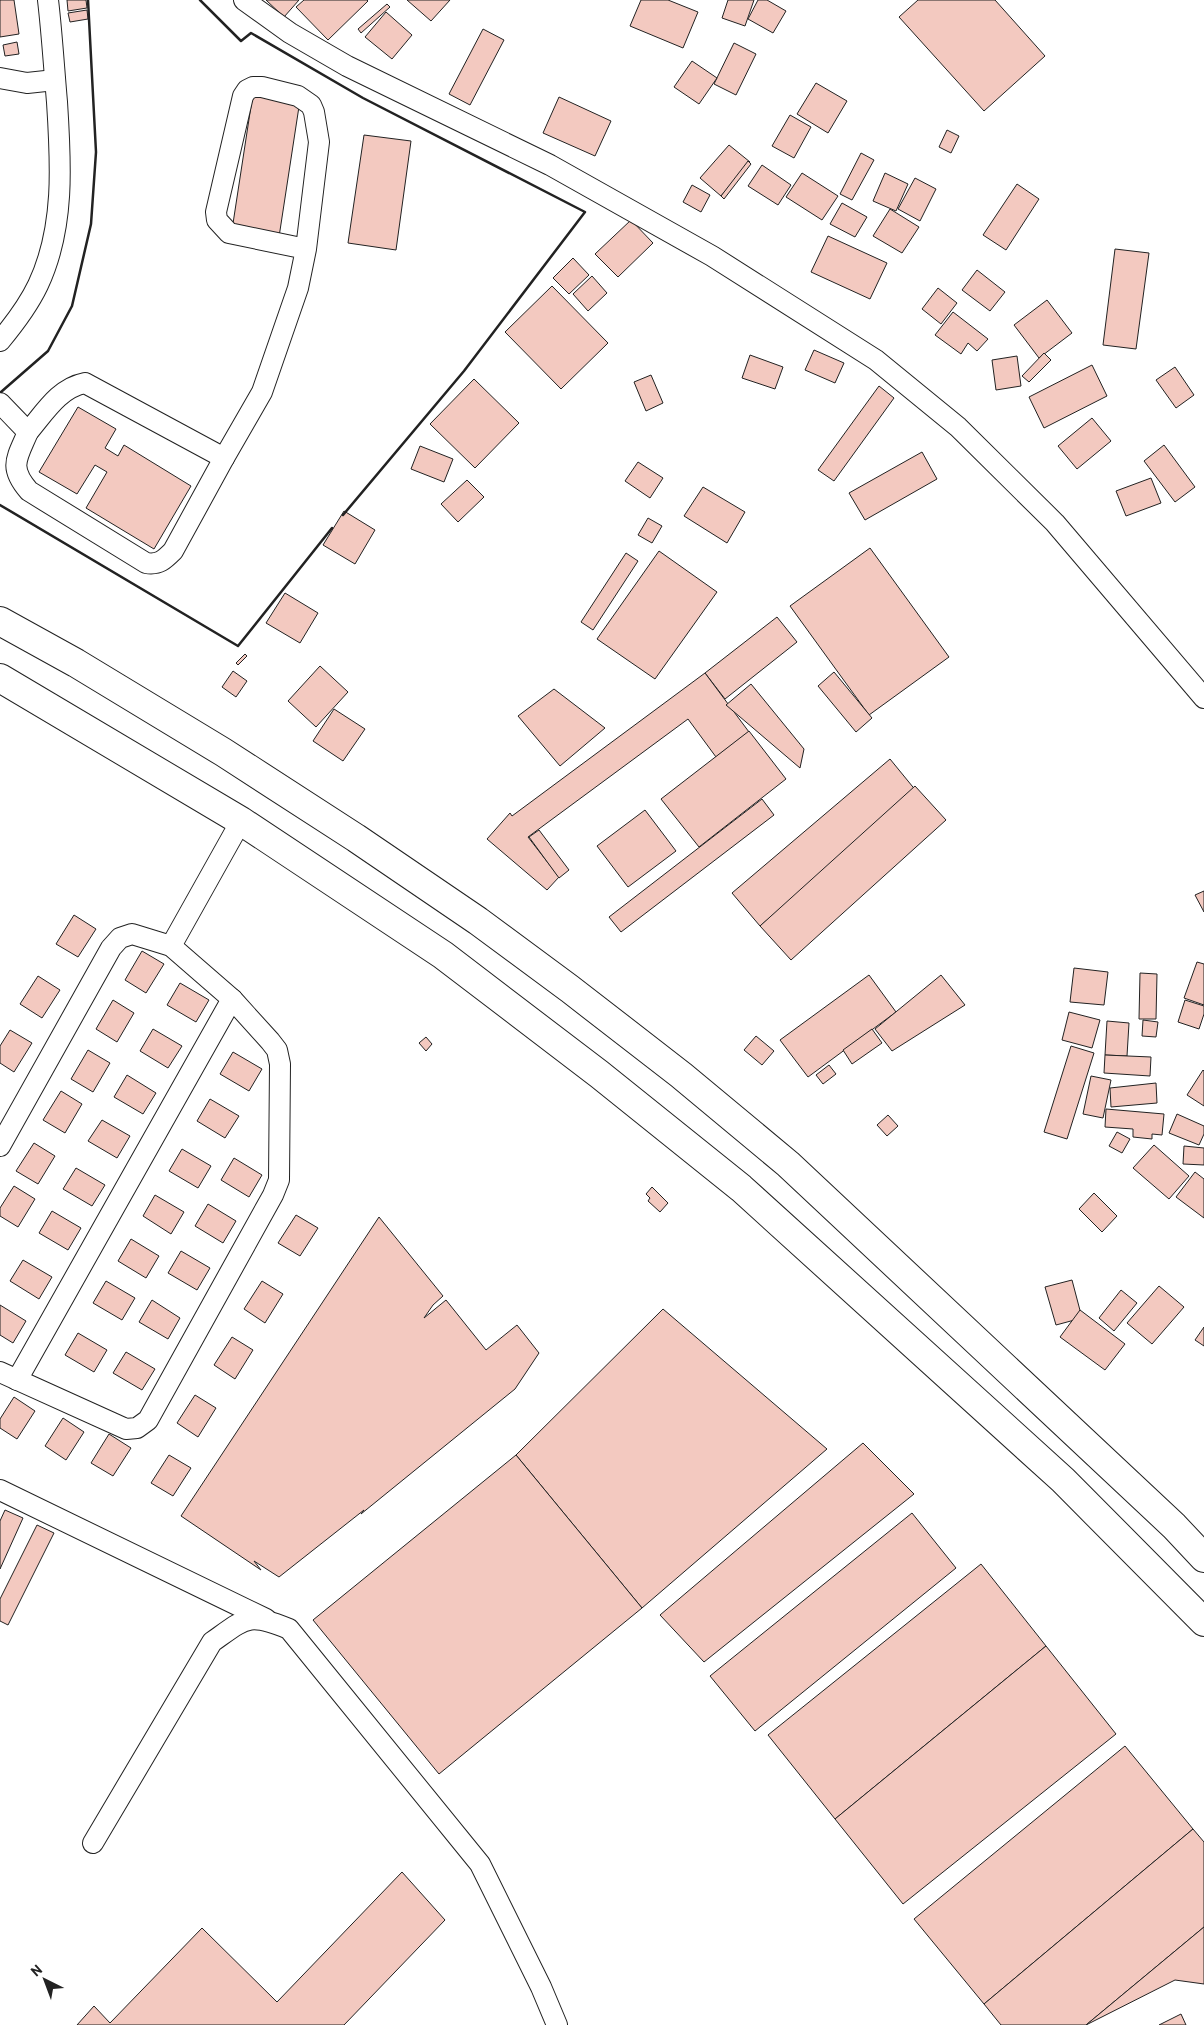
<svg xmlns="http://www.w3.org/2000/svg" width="1204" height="2025" font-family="Barlow,sans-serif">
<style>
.building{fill:#f3c9c0;stroke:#222}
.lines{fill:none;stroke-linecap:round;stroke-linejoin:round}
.minor-casing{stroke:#222;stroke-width:22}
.highway-casing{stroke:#222;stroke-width:30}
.minor{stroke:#fff;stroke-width:20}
.highway{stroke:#fff;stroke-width:28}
.wall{stroke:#222;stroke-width:2.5}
</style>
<rect width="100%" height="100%" fill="#fff"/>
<g class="building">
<polygon points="0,0 14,0 19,34 0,37"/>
<polygon points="67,0 86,0 87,8 68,11"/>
<polygon points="266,0 299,0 284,17"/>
<polygon points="304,0 367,0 368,1 328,40 296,7"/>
<polygon points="407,0 450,0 431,21"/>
<polygon points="641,0 668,0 698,12 683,48 630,26"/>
<polygon points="728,0 754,0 745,26 722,18"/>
<polygon points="758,0 767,0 786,11 773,33 748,19"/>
<polygon points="918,0 995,0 1045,56 984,111 899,17"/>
<polygon points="387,4 390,7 361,33 358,29"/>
<polygon points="87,10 88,19 70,22 68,13"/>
<polygon points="386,12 412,35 392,59 365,37"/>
<polygon points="483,29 504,40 470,105 449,94"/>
<polygon points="17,42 19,54 5,56 3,45"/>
<polygon points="734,43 756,54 736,95 714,84"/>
<polygon points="692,61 717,78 699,104 674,87"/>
<polygon points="816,83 847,101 828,133 797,114"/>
<polygon points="253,93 300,100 279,237 232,230"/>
<polygon points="559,97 611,121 595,156 543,133"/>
<polygon points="790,115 811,127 794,158 772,146"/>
<polygon points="947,130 959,136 951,153 939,147"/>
<polygon points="364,135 411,141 396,250 348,243"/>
<polygon points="729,145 750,162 721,196 700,178"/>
<polygon points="861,153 874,160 852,200 840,194"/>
<polygon points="748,161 751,164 724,199 721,196"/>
<polygon points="762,165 791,185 778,205 748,186"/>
<polygon points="802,173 838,196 822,220 786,197"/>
<polygon points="885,173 908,184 896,211 873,201"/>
<polygon points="915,178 936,189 920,221 898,209"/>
<polygon points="1017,184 1039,199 1006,250 983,235"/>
<polygon points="692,185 710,195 701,212 683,202"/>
<polygon points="842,203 867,217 855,237 830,224"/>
<polygon points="890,209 919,227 902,253 873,236"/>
<polygon points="631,220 653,243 618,277 595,254"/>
<polygon points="828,236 887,263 870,299 811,272"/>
<polygon points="1115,249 1149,253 1136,349 1103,345"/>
<polygon points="573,258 589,275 569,294 553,278"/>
<polygon points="977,270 1005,292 990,311 962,290"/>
<polygon points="592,276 607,293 588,311 573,294"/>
<polygon points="552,286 608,343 561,389 505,332"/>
<polygon points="938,288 957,303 941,324 922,309"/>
<polygon points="1047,300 1072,333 1039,358 1014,325"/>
<polygon points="953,312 988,339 977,351 968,343 961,354 935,335"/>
<polygon points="814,350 844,363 835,383 805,370"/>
<polygon points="1044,353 1051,360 1029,382 1022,376"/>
<polygon points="750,355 783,367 775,389 742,378"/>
<polygon points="1017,356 1021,386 996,390 992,360"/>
<polygon points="1092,365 1107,396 1044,428 1029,397"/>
<polygon points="1175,367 1194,395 1176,408 1156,380"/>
<polygon points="651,375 663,403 646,411 634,382"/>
<polygon points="474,379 519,423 475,468 430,424"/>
<polygon points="879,386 894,398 834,481 818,470"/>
<polygon points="78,407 116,429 105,448 118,456 124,445 191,486 154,549 86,508 107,472 95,465 77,494 39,472"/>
<polygon points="1092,418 1111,441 1077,469 1058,446"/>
<polygon points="1164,445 1195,487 1175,502 1144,461"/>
<polygon points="420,446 453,459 444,482 411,469"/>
<polygon points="922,452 937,479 865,520 849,493"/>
<polygon points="638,462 663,478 650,498 625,481"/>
<polygon points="1151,478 1161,503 1126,516 1116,491"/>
<polygon points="467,480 484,497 458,522 441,504"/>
<polygon points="703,487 745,512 727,543 684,516"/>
<polygon points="344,511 375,530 355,564 323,545"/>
<polygon points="648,518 662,526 652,543 638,535"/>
<polygon points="870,548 949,657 869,715 790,606"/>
<polygon points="659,551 717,592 655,679 597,639"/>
<polygon points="626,553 638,561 593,630 581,622"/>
<polygon points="285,593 318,613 300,643 266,623"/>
<polygon points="777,617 797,642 725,699 705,673"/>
<polygon points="245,654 247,656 238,665 236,663"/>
<polygon points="320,666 348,692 316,727 288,701"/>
<polygon points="233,671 247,681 236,697 222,687"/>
<polygon points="834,672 872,718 856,732 818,686"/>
<polygon points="705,673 749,732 716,757 688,719 528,837 559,877 547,890 487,839 510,813 512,816"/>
<polygon points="751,684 804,749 800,768 726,705"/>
<polygon points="554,689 605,728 560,766 518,716"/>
<polygon points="334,709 365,729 343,761 313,741"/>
<polygon points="749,731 786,779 699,847 661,799"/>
<polygon points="890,759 917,792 760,926 732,893"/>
<polygon points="915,786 946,820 791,960 760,926"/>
<polygon points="762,799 774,815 621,932 609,917"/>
<polygon points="645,810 676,851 628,887 597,846"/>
<polygon points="539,830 569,870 559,878 529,837"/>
<polygon points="1204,891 1204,912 1195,895"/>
<polygon points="74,915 96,929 78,957 56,944"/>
<polygon points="142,951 164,964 146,993 125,980"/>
<polygon points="1197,962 1204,964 1204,1005 1184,998"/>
<polygon points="1074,968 1108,972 1104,1005 1070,1002"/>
<polygon points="1140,973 1157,974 1156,1019 1139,1019"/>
<polygon points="869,975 896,1012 808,1077 780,1040"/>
<polygon points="941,975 965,1005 892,1051 875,1029"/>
<polygon points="38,976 60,990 42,1018 20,1004"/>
<polygon points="180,983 209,1000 196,1022 167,1005"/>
<polygon points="113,1000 134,1013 117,1042 96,1029"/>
<polygon points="1185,1000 1204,1006 1204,1014 1199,1029 1178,1022"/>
<polygon points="1069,1012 1100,1020 1092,1048 1062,1040"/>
<polygon points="1143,1020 1158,1022 1156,1037 1142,1036"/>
<polygon points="1107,1021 1129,1023 1127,1056 1105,1055"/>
<polygon points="153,1029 182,1046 168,1068 140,1051"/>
<polygon points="872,1029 882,1043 852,1064 843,1050"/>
<polygon points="10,1030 32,1043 14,1072 0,1063 0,1046"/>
<polygon points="756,1036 774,1051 762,1065 744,1050"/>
<polygon points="426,1037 432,1044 426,1051 419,1043"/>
<polygon points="1071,1046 1094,1053 1067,1139 1044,1132"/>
<polygon points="88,1050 110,1063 93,1092 71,1079"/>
<polygon points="233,1052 262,1069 249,1091 220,1074"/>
<polygon points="1105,1055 1151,1057 1150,1076 1104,1073"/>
<polygon points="829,1065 836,1074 823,1084 816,1075"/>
<polygon points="1203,1070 1204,1071 1204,1106 1187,1095"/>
<polygon points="127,1075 156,1093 143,1114 114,1097"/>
<polygon points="1091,1076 1111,1080 1103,1118 1083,1114"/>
<polygon points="1156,1083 1157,1103 1111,1107 1110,1088"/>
<polygon points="61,1091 82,1104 65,1133 43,1120"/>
<polygon points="210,1099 239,1116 225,1138 197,1121"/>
<polygon points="1106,1109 1164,1114 1162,1135 1152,1134 1152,1139 1133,1137 1133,1129 1105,1127"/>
<polygon points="1177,1114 1204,1126 1204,1134 1199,1145 1169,1133"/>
<polygon points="888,1115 898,1126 887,1136 877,1125"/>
<polygon points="102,1120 130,1136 117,1158 88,1141"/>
<polygon points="1117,1132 1130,1139 1122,1153 1109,1146"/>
<polygon points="34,1143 55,1156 38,1184 16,1171"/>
<polygon points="1154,1145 1189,1176 1169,1199 1133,1168"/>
<polygon points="1184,1146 1204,1148 1204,1165 1183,1164"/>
<polygon points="182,1149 211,1166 198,1188 169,1171"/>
<polygon points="234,1158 262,1175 249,1197 221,1180"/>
<polygon points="76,1168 105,1185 92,1206 63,1189"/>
<polygon points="1195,1172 1204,1179 1204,1218 1176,1197"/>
<polygon points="14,1186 35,1199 18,1227 0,1216 0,1208"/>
<polygon points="652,1187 668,1203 660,1212 648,1201 650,1198 646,1194"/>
<polygon points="1094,1193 1117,1216 1102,1232 1079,1209"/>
<polygon points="155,1195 184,1212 171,1234 143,1216"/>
<polygon points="208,1204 236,1221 223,1243 195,1226"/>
<polygon points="52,1211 81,1228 68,1250 39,1233"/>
<polygon points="296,1215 318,1228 300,1256 278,1243"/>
<polygon points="379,1217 443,1296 433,1305 424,1318 446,1300 486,1350 517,1325 539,1353 515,1389 361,1514 364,1510 279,1577 254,1561 261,1570 181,1516"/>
<polygon points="131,1239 159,1256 146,1278 118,1261"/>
<polygon points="181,1251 210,1268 197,1290 168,1273"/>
<polygon points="23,1260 52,1277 39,1299 10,1281"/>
<polygon points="1072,1280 1082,1318 1056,1325 1045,1287"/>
<polygon points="106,1281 135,1298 122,1320 93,1303"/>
<polygon points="262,1281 283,1294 265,1323 244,1309"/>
<polygon points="1159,1286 1184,1307 1152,1344 1127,1323"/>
<polygon points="1121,1290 1137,1303 1114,1331 1099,1318"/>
<polygon points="152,1300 180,1318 168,1339 139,1322"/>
<polygon points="0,1305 26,1321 13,1343 0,1335"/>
<polygon points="663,1309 827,1449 642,1608 516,1455"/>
<polygon points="1080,1310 1125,1344 1105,1370 1060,1337"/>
<polygon points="1204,1327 1204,1346 1195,1340"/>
<polygon points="78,1333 107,1350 94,1372 65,1355"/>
<polygon points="232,1337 253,1350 235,1379 214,1365"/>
<polygon points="126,1352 155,1369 142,1390 113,1373"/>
<polygon points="195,1395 216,1408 198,1437 177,1423"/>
<polygon points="14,1397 35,1411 17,1439 0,1428 0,1419"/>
<polygon points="63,1418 84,1432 66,1460 45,1446"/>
<polygon points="109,1434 131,1448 113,1476 91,1463"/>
<polygon points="863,1443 914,1494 704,1662 660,1615"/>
<polygon points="169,1455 191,1468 173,1496 151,1483"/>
<polygon points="516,1455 642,1608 439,1774 313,1620"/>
<polygon points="5,1510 23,1518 0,1569 0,1521"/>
<polygon points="912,1513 956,1568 755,1731 710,1676"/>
<polygon points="37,1525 54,1533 8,1625 0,1621 0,1599"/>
<polygon points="981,1564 1046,1646 835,1819 768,1735"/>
<polygon points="1046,1646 1116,1734 903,1904 835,1819"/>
<polygon points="1125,1746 1193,1829 984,2004 914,1919"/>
<polygon points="1193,1829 1204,1842 1204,1927 1086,2025 1001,2025 984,2004"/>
<polygon points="402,1872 445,1920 344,2025 77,2025 94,2006 110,2023 202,1928 277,2002"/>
<polygon points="1204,1927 1204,1984 1175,1980 1086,2025"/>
<polygon points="1181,2014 1186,2025 1159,2025"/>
</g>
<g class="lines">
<defs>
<g id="minor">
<polyline points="244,0 290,33 347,66 550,165 712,256 876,360 958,427 1055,523 1204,698"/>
<polyline points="0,78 27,83 55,80"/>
<path d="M0 341C15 323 28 306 38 285 65 228 61 163 57 102 54 68 52 34 48 0"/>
<path d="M0 403 28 432C45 412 59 388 85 383L224 458 262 392 298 288 306 249 319 142 314 112 311 105 298 96 262 87H253L247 90 243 96 216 212 217 220 229 233 306 249"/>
<path d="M28 432C17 458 8 467 29 491L146 563C159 565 164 560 173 551L224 458"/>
<polyline points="171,946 241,821"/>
<polyline points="0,1146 111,948 120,938 132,934 171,946 232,999 270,1041 277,1050 280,1064 279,1180 273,1195 148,1420 137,1428 126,1429 0,1372"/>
<polyline points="17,1380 232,999"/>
<polyline points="0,1490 266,1619"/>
<path d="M93 1843 212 1642C246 1618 248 1612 289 1629L480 1864 541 1987 557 2025"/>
</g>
<g id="highway">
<polyline points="0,621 76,663 223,752 356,838 478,921 570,989 681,1075 788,1164 1174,1526 1204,1558"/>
<polyline points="0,678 241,821 443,955 599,1074 741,1188 1063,1480 1204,1622"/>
</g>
</defs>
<use href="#minor" class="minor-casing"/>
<use href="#highway" class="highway-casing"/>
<use href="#minor" class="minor"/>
<use href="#highway" class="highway"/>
<g class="wall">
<polyline points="200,0 241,41 251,33 363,98 585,212 464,371 343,515"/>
<polyline points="1,392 48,351 72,306 91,224 96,152 88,0"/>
<polyline points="0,505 238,646 332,528"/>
</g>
</g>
<g transform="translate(45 1980) rotate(318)" stroke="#ffffff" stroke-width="4" paint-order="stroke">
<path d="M0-4L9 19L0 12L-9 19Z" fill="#222222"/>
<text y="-8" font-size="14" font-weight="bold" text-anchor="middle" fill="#222222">N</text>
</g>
</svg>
